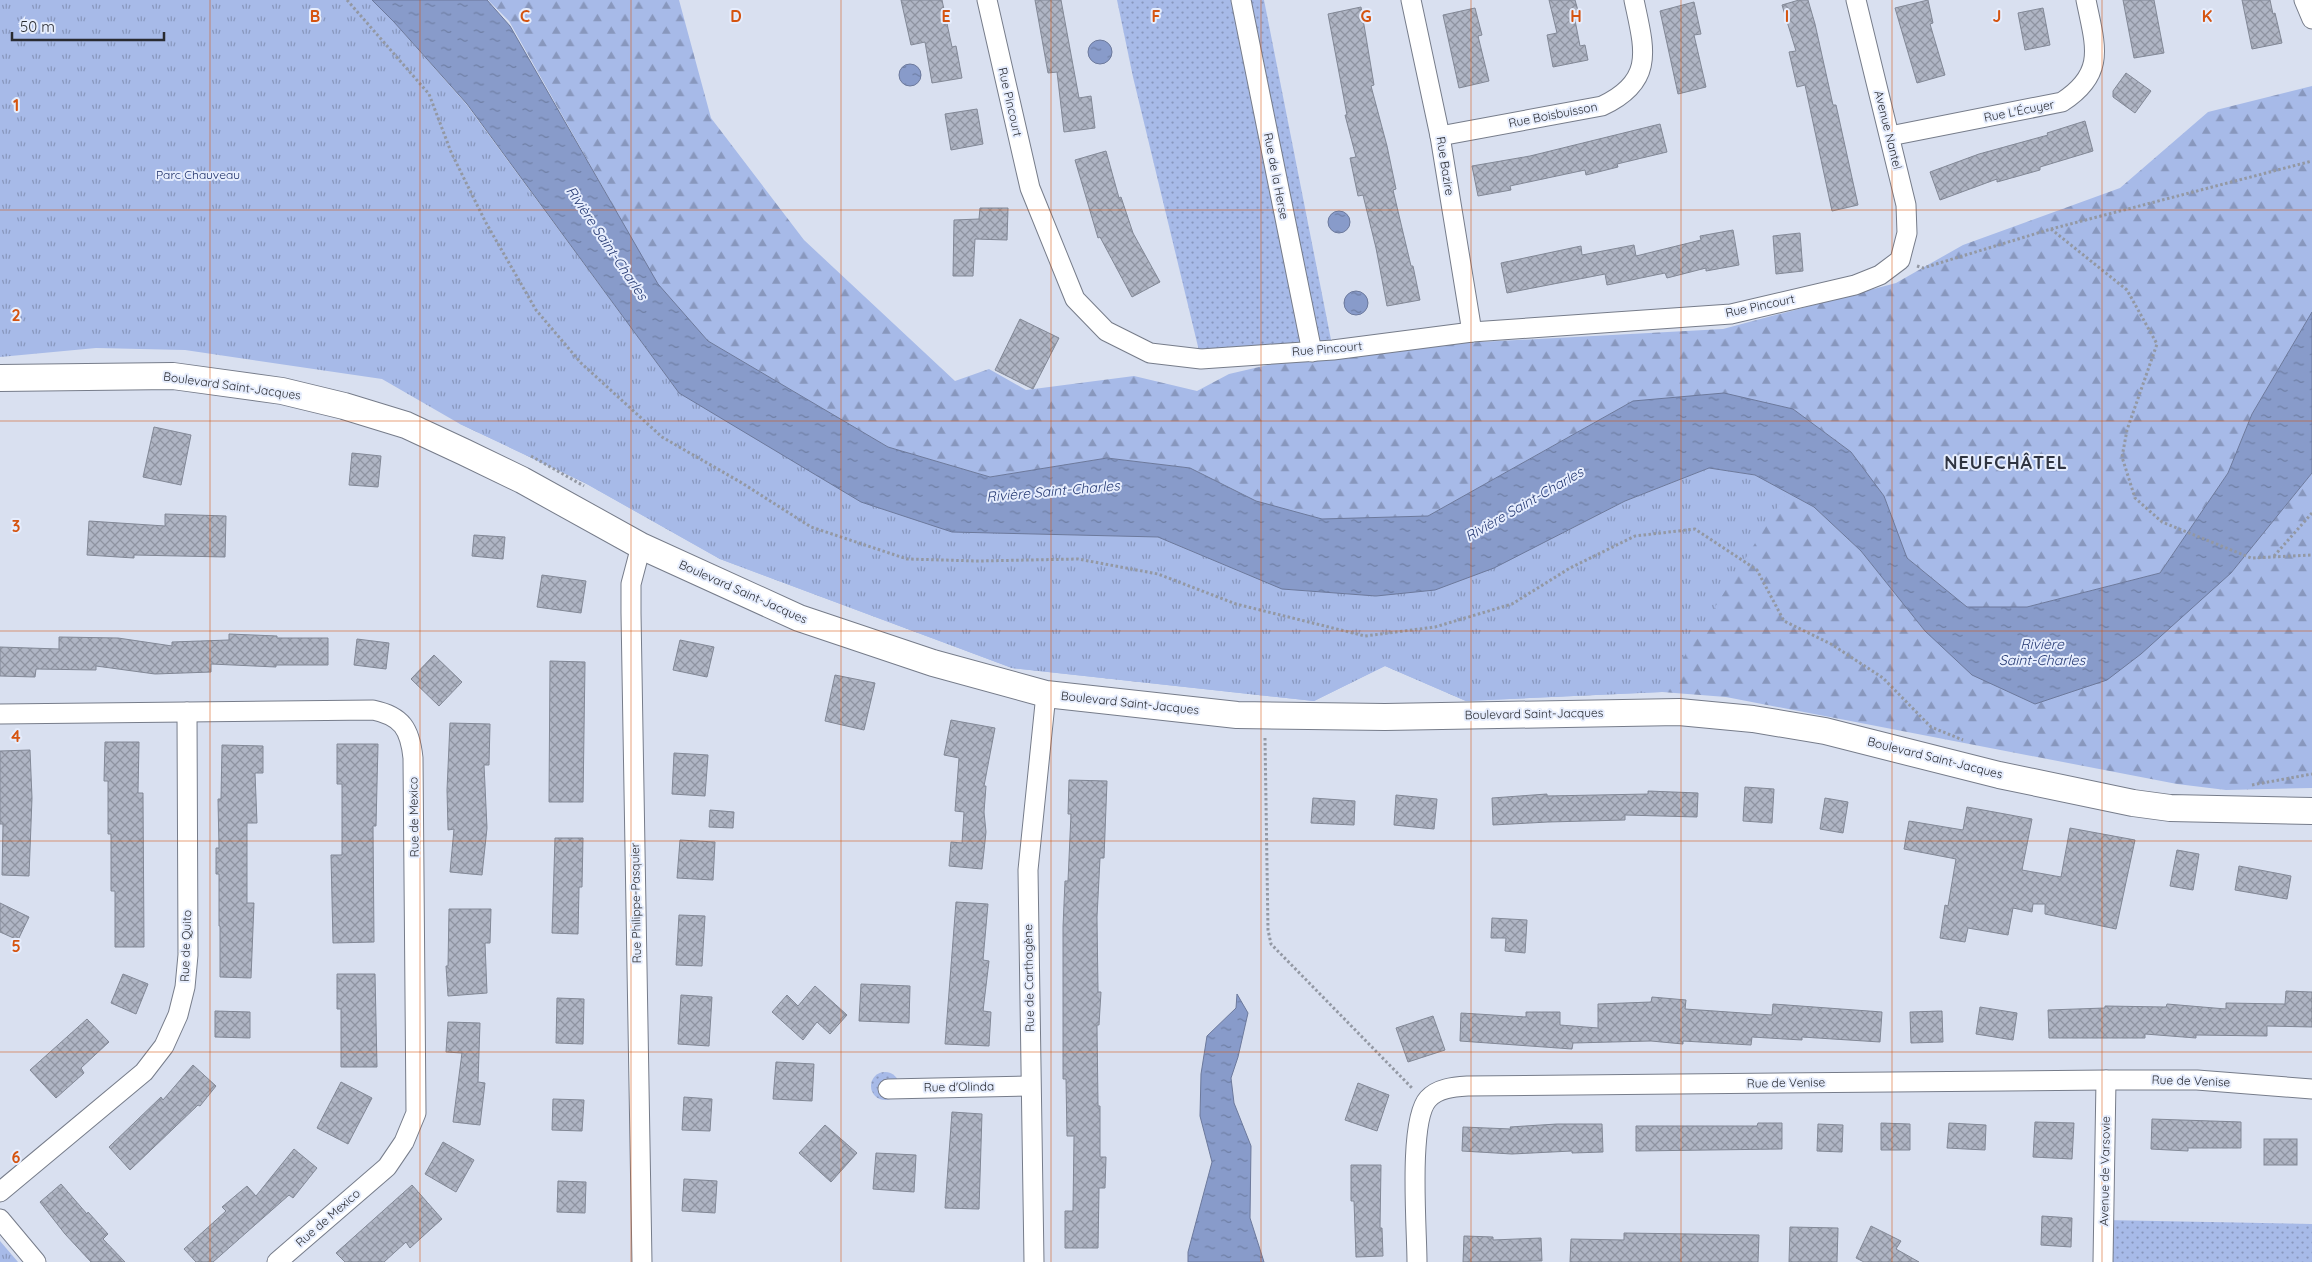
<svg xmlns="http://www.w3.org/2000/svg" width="2312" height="1262" font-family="Quicksand,sans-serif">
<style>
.grass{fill:url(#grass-dots)}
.forest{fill:url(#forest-firs)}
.park{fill:url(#park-tufts)}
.water{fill:url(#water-ripples);stroke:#6c799c}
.building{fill:url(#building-cross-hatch);stroke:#828896}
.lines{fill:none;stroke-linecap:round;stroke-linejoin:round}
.street-casing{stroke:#767c8a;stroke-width:21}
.secondary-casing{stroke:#767c8a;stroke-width:28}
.path{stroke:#9398a3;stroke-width:3;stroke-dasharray:2.5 2.5;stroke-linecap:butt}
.street{stroke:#fff;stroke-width:19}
.secondary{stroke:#fff;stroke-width:26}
.grid{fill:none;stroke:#d55410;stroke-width:1;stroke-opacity:0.55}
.labels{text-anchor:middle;stroke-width:4;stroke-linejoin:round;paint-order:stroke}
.street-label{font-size:12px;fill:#292b31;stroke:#e6edfd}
.park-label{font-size:12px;fill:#1b2d66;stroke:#e6edfd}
.water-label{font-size:14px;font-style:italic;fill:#253973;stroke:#e6edfd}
.district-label{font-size:18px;font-weight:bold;letter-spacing:1px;fill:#2f3441;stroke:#e6edfd}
.grid-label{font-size:16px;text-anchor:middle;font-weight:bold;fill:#d55410;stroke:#e6edfd;stroke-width:4;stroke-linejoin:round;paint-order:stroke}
</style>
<defs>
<pattern id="grass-dots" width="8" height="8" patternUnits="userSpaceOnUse" patternTransform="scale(1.25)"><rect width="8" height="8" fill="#a7bae8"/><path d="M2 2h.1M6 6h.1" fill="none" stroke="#8897bd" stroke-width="1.8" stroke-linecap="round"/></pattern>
<pattern id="forest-firs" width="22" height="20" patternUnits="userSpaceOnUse" patternTransform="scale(1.25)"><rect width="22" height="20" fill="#a7bae8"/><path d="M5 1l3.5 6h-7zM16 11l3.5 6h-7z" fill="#8897bd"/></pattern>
<pattern id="park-tufts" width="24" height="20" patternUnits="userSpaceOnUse" patternTransform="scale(1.25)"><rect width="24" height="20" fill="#a7bae8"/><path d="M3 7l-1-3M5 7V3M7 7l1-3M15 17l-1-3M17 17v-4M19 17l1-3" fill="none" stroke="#8897bd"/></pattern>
<pattern id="water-ripples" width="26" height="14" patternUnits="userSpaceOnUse" patternTransform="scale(1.25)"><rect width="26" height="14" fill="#889bca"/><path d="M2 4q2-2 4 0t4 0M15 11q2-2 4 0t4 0" fill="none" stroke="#6f7fa5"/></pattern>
<pattern id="building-cross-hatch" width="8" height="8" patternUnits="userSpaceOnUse" patternTransform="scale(1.25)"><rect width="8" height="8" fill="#afb5c4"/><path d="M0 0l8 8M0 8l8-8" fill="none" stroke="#8e93a0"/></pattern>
</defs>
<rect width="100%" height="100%" fill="#d9e0f0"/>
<g class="grass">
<polygon points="1117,0 1264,0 1333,350 1201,359 1133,77"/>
<circle cx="885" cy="1086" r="14"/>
<polygon points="2104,1220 2312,1224 2312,1262 2103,1262"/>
</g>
<g class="forest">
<polygon points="372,0 679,393 1158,537 1284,589 1376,596 1755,475 1814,507 1861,551 1925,631 2231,573 2312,473 2312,788 2226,790 2177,784 1726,697 1662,692 1466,701 1385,666 1314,701 1012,668 720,559 585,483 460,424"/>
<polygon points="488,0 679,0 711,118 804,240 955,381 989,369 1026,390 1134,376 1197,391 1229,374 1333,350 1723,329 1896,283 1963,245 2120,188 2208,112 2312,86 2312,312 2252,414 2228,473 2160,573 2027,607 1967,607 1907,558 1884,496 1851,452 1793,409 1633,401 1428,516 1322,520 1256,501 1190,468 1107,458 990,477 888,447 708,341 658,285 509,21"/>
</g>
<g class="park">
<polygon points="0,0 372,0 394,22 466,104 679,393 952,532 1158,537 1284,589 1376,596 1435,590 1494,568 1625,501 1709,468 1755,475 1787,492 1662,692 1466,701 1385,666 1314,701 1012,668 720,559 585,483 460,424 382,379 185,350 96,348 0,357"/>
<polygon points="0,1241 18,1262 0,1262"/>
</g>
<g class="water">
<polygon points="372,0 487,0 510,26 658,284 708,341 888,447 990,477 1107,458 1190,468 1256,501 1322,519 1428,516 1633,401 1724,393 1793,409 1851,452 1884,496 1907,558 1967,607 2027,607 2160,573 2228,473 2252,414 2312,312 2312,473 2231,573 2141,654 2107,680 2035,704 1972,675 1925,631 1861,551 1814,507 1755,475 1709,468 1625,501 1494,568 1435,590 1376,596 1282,589 1158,537 952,532 861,502 679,393 467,104 394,22"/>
<circle cx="1100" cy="52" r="12"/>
<circle cx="910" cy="75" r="11"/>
<circle cx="1339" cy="222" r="11"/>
<circle cx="1356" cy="303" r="12"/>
<polygon points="1237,994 1248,1013 1238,1057 1231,1078 1234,1103 1251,1146 1250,1218 1264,1262 1188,1262 1188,1252 1212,1162 1200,1116 1201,1074 1207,1036 1236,1008"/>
</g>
<g class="building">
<polygon points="901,0 942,0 952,47 956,46 962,78 932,83 925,42 911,45"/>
<polygon points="1035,0 1061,0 1079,98 1091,96 1095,128 1064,132 1057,72 1048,73"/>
<polygon points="1549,0 1575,0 1579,14 1574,15 1580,46 1585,45 1588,60 1553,67 1547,35 1557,33"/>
<polygon points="1799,0 1808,0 1815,24 1833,105 1836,105 1858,205 1832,211 1805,85 1797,87 1789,52 1796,51 1782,5"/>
<polygon points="1928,0 1933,23 1930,24 1945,75 1917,83 1895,8"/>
<polygon points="2123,0 2154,0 2164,53 2134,58"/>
<polygon points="2242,0 2270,0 2273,14 2275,13 2282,43 2252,49"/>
<polygon points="1694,2 1701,34 1694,35 1706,87 1678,94 1660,11"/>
<polygon points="1361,7 1374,85 1371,86 1387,146 1396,189 1393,190 1411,266 1413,266 1420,300 1387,306 1376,248 1363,195 1358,196 1350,158 1356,157 1345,115 1347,115 1328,14"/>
<polygon points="1475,8 1482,35 1478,36 1489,81 1459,88 1443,15"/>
<polygon points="2043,8 2050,45 2025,50 2018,13"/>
<polygon points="2126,73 2151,91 2135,113 2113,97 2113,91"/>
<polygon points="977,109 983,144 951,150 945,114"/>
<polygon points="2085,121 2093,151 2040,167 2040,170 1997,182 1997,179 1940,200 1930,172 1979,154 2048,135 2047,133"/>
<polygon points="1660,124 1667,152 1617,164 1618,167 1586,175 1585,170 1510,186 1511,190 1478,196 1472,166 1530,156"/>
<polygon points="1106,151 1119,198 1121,197 1133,233 1160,282 1132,297 1100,237 1098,238 1075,160"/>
<polygon points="980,208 1008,208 1007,240 975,239 973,276 953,276 954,220 979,219"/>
<polygon points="1733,230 1739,265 1706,271 1706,268 1667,278 1665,273 1607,285 1605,274 1507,293 1501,263 1581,246 1582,255 1634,245 1636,256 1701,240 1700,236"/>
<polygon points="1800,233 1803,271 1776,274 1773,236"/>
<polygon points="1020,319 1059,338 1033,389 995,370"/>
<polygon points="154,427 191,435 181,485 143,477"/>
<polygon points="352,453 381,456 378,487 349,485"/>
<polygon points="165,514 226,516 225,557 134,555 134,558 87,555 89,521 165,526"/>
<polygon points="474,535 505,537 503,559 472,556"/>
<polygon points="542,575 586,581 581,613 537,607"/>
<polygon points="229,634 277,636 277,638 328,638 328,665 276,665 276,667 211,664 211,672 155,674 96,666 96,670 36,669 35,677 0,676 0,647 59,649 59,637 118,638 172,646 172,642 229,640"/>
<polygon points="357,639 389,643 386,669 354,665"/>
<polygon points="680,640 714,647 707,677 673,670"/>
<polygon points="434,655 462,682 439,706 411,679"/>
<polygon points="550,661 585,662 583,802 549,802"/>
<polygon points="835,675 875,683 864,730 825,721"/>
<polygon points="951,720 995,728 984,786 986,786 984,812 986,832 982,869 949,866 951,842 962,843 964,812 955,811 959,758 944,755"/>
<polygon points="450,723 490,724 489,765 484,765 487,828 482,875 450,872 454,829 448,830 447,790"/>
<polygon points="105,742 139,742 138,793 143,793 144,947 115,947 115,891 111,891 111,834 108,834 108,781 104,781"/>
<polygon points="337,744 378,744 376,826 373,826 374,942 333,943 331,855 342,855 342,784 337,784"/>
<polygon points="222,745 263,746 263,773 255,773 257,823 247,823 247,903 254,903 251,978 220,977 220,926 219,926 219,874 216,874 216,848 219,848 218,799 221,799"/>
<polygon points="30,750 32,798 29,876 2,875 3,824 0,824 0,751"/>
<polygon points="674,753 708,755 705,796 672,794"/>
<polygon points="1069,780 1107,781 1104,858 1100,858 1097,917 1098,992 1101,992 1099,1025 1097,1025 1098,1106 1100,1106 1100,1157 1106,1157 1105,1188 1099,1188 1098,1248 1065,1248 1065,1211 1073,1211 1074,1136 1067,1136 1066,1079 1063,1079 1063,927 1065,881 1068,881 1071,814 1068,814"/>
<polygon points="1745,787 1774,789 1772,823 1743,821"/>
<polygon points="1648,791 1698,793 1697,817 1625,815 1625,820 1548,822 1493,825 1492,798 1547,794 1547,796 1648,794"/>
<polygon points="1396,795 1437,799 1434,829 1394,825"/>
<polygon points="1313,798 1355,801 1354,825 1311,823"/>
<polygon points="1825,798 1848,802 1843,833 1820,829"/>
<polygon points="1967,807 2032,819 2022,870 2061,877 2070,828 2135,840 2116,929 2045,914 2045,904 2033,904 2032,912 2013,908 2008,935 1968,928 1965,942 1940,938 1945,905 1948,906 1956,859 1904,849 1909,821 1963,830"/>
<polygon points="710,810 734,812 733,828 709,827"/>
<polygon points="555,838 583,838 582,887 579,887 578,934 552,933"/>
<polygon points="680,840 715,842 713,880 677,878"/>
<polygon points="2177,850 2199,854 2193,890 2170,886"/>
<polygon points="2239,866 2291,876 2287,899 2235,890"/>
<polygon points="956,902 988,904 983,960 989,961 983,1011 991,1012 989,1046 945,1044"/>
<polygon points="0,903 29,917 18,940 0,932"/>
<polygon points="449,909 491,909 490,943 485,943 487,993 448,996 446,966 448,966"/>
<polygon points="679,915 705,916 702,966 676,965"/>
<polygon points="1492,918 1527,920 1525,953 1505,951 1506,938 1491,938"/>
<polygon points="123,974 148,984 136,1014 111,1003"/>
<polygon points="337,974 375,974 377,1067 341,1067 341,1009 337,1009"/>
<polygon points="861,984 910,986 909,1023 859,1021"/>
<polygon points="815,986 847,1015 830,1034 817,1022 803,1040 772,1012 787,995 798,1006"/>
<polygon points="2286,991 2312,992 2312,1027 2267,1026 2267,1036 2196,1035 2196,1038 2145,1034 2145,1038 2049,1038 2048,1010 2105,1008 2105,1006 2166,1007 2167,1004 2226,1009 2226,1003 2285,1004"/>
<polygon points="681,995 712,997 709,1046 678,1044"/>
<polygon points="1652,997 1686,1000 1685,1009 1772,1015 1773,1004 1882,1012 1880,1042 1802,1037 1802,1040 1752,1037 1751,1045 1683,1041 1683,1044 1651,1041 1573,1043 1572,1049 1460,1041 1461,1013 1526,1017 1526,1012 1560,1012 1560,1025 1598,1028 1598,1004 1651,1002"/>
<polygon points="557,998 584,999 583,1044 556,1043"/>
<polygon points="1980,1007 2017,1013 2013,1040 1976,1034"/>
<polygon points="215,1011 250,1012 250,1038 215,1037"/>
<polygon points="1942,1011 1943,1042 1911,1043 1910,1012"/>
<polygon points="1433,1016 1445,1050 1408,1062 1396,1028"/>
<polygon points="87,1019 109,1042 81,1068 84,1073 56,1098 30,1070"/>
<polygon points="448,1022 480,1023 478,1082 485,1083 480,1125 453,1122 462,1053 446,1052"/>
<polygon points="776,1062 814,1064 812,1101 773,1099"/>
<polygon points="193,1065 216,1086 200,1106 198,1105 130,1170 109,1147 161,1097 163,1100"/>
<polygon points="341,1082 372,1098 348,1144 317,1128"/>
<polygon points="1358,1083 1389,1095 1377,1131 1345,1120"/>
<polygon points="684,1097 712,1099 710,1131 682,1130"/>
<polygon points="553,1099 584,1100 582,1131 552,1130"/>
<polygon points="952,1112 982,1114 979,1209 945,1208"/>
<polygon points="2152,1119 2241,1122 2241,1148 2188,1148 2188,1151 2151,1149"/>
<polygon points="2035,1122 2074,1123 2072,1159 2033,1157"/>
<polygon points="1758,1123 1782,1123 1782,1149 1636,1151 1636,1126 1757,1126"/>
<polygon points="1881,1123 1910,1124 1910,1150 1881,1150"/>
<polygon points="1949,1123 1986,1125 1985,1150 1947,1148"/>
<polygon points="1557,1124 1602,1124 1603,1152 1572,1153 1572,1151 1512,1154 1462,1151 1463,1127 1511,1129 1510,1127"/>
<polygon points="1818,1124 1843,1125 1842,1152 1817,1151"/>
<polygon points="825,1125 857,1153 831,1182 799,1153"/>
<rect x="2264" y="1139" width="33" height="26"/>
<polygon points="443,1142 474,1160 456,1192 425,1174"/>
<polygon points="294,1149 317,1168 293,1198 289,1195 213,1262 196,1262 184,1249 226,1211 222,1207 247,1186 256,1196"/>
<polygon points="876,1153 916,1155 914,1192 873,1189"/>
<polygon points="1351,1165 1381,1165 1380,1228 1382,1228 1383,1256 1356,1257 1354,1201 1351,1201"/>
<polygon points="684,1179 717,1181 715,1213 682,1211"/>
<polygon points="558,1181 586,1182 585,1213 557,1212"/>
<polygon points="61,1184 87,1214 88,1212 108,1234 103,1239 125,1262 91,1262 65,1234 40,1202"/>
<polygon points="412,1185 442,1219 410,1248 406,1242 384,1262 345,1262 336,1253"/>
<polygon points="2042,1216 2072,1218 2071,1247 2041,1245"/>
<polygon points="1871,1226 1901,1241 1896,1249 1919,1262 1864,1262 1856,1258"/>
<polygon points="1790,1227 1838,1228 1837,1262 1789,1262"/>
<polygon points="1624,1233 1759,1235 1758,1262 1570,1262 1571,1239 1624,1240"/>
<polygon points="1464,1236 1493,1237 1493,1240 1541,1238 1542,1261 1463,1262"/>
</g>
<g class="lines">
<defs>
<g id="street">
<polyline points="987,0 1030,188 1075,299 1106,331 1150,353 1201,359 1259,355 1333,350 1472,332 1731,314 1855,285 1880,275 1900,260 1907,233 1906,205 1856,0"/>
<polyline points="1241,0 1312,352"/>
<polyline points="1411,0 1440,136 1472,332"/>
<polyline points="2304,0 2312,19"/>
<path d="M1440 136 1602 106C1656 81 1644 48 1634 0"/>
<path d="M1890 136 2062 102C2107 73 2095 45 2086 0"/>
<polyline points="641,546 631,584 631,613 642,1262"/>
<path d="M0 714 373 710C402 716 410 729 413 758L416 1113 404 1142 387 1167 277 1262"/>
<polyline points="888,1089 1030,1086"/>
<polyline points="0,1192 144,1072 164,1046 178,1015 185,987 188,955 187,712"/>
<polyline points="0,1219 36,1262"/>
<polyline points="1034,1262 1028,870 1046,694"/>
<path d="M1417 1262C1417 1229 1408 1121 1428 1099 1438 1088 1454 1087 1468 1086L2106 1080H2197L2312 1089"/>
<polyline points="2103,1262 2106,1080"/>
</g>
<polyline id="secondary" points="0,378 173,376 282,391 344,406 406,425 464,452 522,480 641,546 799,618 933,663 1046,694 1237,715 1385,717 1679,712 1753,719 1825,731 1999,775 2133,803 2170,808 2312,811"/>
</defs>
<use href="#street" class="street-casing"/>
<use href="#secondary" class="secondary-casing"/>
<g class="path">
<polyline points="347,0 429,94 451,152 485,221 536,310 581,363 662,437 742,483 811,527 907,559 978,561 1078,559 1158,574 1236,604 1365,636 1435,627 1512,604 1570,568 1635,536 1695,529 1757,570 1784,621 1831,644 1883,678 1931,727 1963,740"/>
<polyline points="2051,229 2127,290 2157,344 2127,430 2122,457 2135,498 2162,522 2251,558 2312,555"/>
<polyline points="1917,266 1923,268 2051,229 2312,161"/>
<polyline points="531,456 584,486"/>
<polyline points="2274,556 2312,513"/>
<polyline points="1265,738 1268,930 1271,944 1413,1089"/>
<polyline points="2252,785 2312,774"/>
</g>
<use href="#street" class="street"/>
<use href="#secondary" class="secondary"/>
</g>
<path class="grid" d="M210 0V1262M420 0V1262M631 0V1262M841 0V1262M1051 0V1262M1261 0V1262M1471 0V1262M1681 0V1262M1892 0V1262M2102 0V1262M0 210H2312M0 421H2312M0 631H2312M0 841H2312M0 1052H2312"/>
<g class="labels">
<g class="street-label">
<text transform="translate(1010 102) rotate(77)" y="4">Rue Pincourt</text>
<text transform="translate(2019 111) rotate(-11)" y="4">Rue L'Écuyer</text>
<text transform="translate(1553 115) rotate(-11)" y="4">Rue Boisbuisson</text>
<text transform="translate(1888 130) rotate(76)" y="4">Avenue Nantel</text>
<text transform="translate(1445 166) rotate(81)" y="4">Rue Bazire</text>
<text transform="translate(1276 176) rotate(79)" y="4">Rue de la Herse</text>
<text transform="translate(1760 306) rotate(-12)" y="4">Rue Pincourt</text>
<text transform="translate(1327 349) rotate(-5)" y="4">Rue Pincourt</text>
<text transform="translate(232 386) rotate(8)" y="4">Boulevard Saint-Jacques</text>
<text transform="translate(743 592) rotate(24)" y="4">Boulevard Saint-Jacques</text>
<text transform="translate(1130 703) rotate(6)" y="4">Boulevard Saint-Jacques</text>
<text transform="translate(1534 714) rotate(-1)" y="4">Boulevard Saint-Jacques</text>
<text transform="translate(1935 758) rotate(14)" y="4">Boulevard Saint-Jacques</text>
<text transform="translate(414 817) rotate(-91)" y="4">Rue de Mexico</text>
<text transform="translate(636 903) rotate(-91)" y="4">Rue Philippe-Pasquier</text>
<text transform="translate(186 946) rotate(-88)" y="4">Rue de Quito</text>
<text transform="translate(1029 978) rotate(-91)" y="4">Rue de Carthagène</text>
<text transform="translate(2191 1081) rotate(2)" y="4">Rue de Venise</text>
<text transform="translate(1786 1083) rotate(-1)" y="4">Rue de Venise</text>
<text transform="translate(959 1087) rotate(-1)" y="4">Rue d'Olinda</text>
<text transform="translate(2105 1171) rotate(-89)" y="4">Avenue de Varsovie</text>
<text transform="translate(328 1218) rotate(-41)" y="4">Rue de Mexico</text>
</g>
<g class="park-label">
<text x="198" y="179">Parc Chauveau</text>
</g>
<g class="water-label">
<text transform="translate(607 243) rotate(56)" y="5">Rivière Saint-Charles</text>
<text transform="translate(1053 491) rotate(-5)" y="5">Rivière Saint-Charles</text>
<text transform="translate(1524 504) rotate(-30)" y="5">Rivière Saint-Charles</text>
<text x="2042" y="649">Rivière<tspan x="2042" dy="16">Saint-Charles</tspan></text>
</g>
<g class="district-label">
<text x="2006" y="469">NEUFCHÂTEL</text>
</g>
</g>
<g class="grid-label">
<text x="315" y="22">B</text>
<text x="525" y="22">C</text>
<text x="736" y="22">D</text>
<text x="946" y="22">E</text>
<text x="1156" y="22">F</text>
<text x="1366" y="22">G</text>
<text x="1576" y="22">H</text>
<text x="1787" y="22">I</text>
<text x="1997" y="22">J</text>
<text x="2207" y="22">K</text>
<text x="16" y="111">1</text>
<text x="16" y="321">2</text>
<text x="16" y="532">3</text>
<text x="16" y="742">4</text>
<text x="16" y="952">5</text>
<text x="16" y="1163">6</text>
</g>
<path d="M12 32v8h152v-8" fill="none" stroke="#292b31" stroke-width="2.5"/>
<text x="20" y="32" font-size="15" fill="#292b31" stroke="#e6edfd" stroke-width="4" paint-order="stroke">50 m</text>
</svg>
